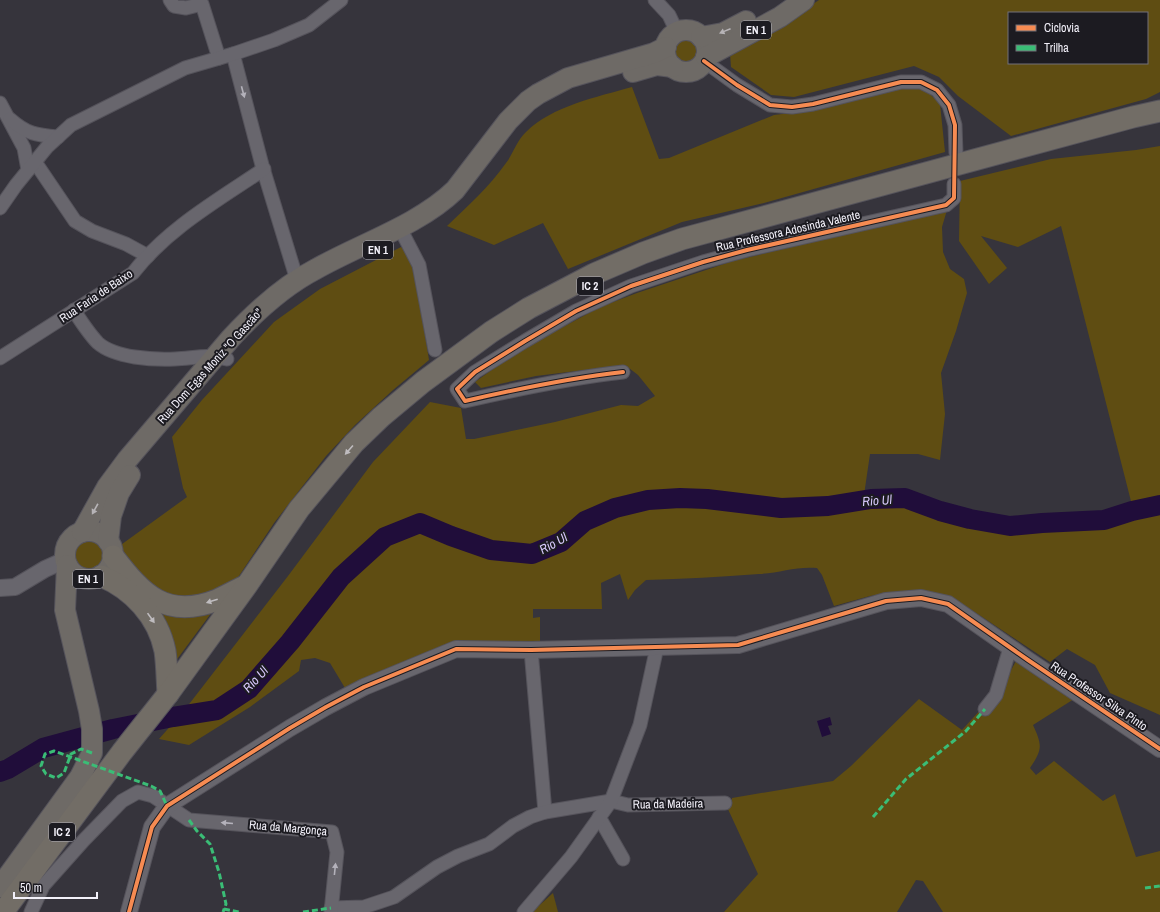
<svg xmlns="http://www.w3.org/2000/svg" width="1160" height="912" font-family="'Archivo Narrow',sans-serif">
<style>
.green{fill:#5f4d12;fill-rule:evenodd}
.water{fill:#200d3a}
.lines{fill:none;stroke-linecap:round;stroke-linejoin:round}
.river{stroke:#200d3a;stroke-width:20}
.minor-casing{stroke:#55535b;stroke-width:15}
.tertiary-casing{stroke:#55535b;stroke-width:18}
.primary-casing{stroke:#55535b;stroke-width:22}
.trunk-casing{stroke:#55535b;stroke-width:23}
.minor{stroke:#68666d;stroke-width:13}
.tertiary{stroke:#68666d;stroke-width:16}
.primary{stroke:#6e6a66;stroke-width:20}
.trunk{stroke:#726d66;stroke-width:21}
.quiet{stroke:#3abd76;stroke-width:3;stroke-dasharray:6 3;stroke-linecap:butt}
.cycleway-casing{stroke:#1c1b21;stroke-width:6}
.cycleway{stroke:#f68b52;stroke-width:4}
.oneway{fill:#b7b4b7}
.oneway2{fill:#b4b2bb}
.oneway3{fill:#bfbcbf}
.labels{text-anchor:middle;stroke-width:4;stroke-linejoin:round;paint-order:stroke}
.shield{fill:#1c1b21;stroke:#b2b1b9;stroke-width:1}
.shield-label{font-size:11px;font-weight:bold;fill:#f3f1fa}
.street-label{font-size:12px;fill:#f3f1fa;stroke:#1c1b21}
.water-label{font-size:13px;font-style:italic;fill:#d9cafd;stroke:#1c1b21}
</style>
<rect width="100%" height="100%" fill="#36343c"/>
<g class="green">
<path d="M819 0H1160V92L1146 99 1011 136 958 96 939 77 914 66 794 97 771 95 731 67 730 53 782 25ZM1009 13H1147V63H1009Z"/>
<circle cx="686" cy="52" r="12"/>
<path d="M632 87 659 159 669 158 774 115 799 112 903 87 925 89 940 104 945 152 764 203 682 222 568 269 543 223 494 245 447 226C468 206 489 187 506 163 513 154 517 140 526 132 552 106 597 97 632 87Z"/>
<path d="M1160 146V715L1110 693 1095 665 1067 649 1050 662 955 599 930 592H895L870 596 834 606 822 575 817 568C797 566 779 573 759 574 721 577 683 579 646 580L635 590 628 600 620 574 601 583 602 609H533V618L540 617V644L469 642 345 688 330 663 315 658 301 660 299 671 250 707 189 745 159 739 174 722 202 718 218 712 248 692 269 670 355 568 379 547 396 536 417 528 429 530 457 543 487 552 516 557H532L568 541 589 523 643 503 678 501 801 513 829 510 871 502 904 501 962 522 1002 529 1057 528 1135 517 1061 226 1018 247 981 236 1007 268 989 284 959 241 960 181 1051 159 1136 150Z"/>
<polygon points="947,210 942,227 943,252 950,269 964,279 967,293 956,331 941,373 945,414 940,460 918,454 870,454 864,495 830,500 781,502 727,496 689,494 651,493 609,504 584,515 558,537 524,548 488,542 421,517 382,534 352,561 278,649 238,692 214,707 183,712 288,576 373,462 430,402 461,408 466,439 474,439 555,422 621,405 638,406 655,396 638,375 625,365 536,376 481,388 475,382 515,353 600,307 637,293 733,261"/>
<polygon points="401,247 410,255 416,278 429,360 393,390 355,425 326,456 274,523 237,579 224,589 186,602 144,586 118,547 187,497 183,488 172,437 202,400 274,322 320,289"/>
<circle cx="89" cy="556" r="16"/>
<polygon points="152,606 215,608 172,666"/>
<path d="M1016 661 1074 699 1033 725C1042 745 1043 749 1030 768L1036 775 1054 761 1103 801 1115 794 1136 857 1160 851V912H943L923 881 916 880 897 912H724L758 874 727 807 731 806 732 798 833 781 851 766 919 699 962 730 1003 685Z"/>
<polygon points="553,893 558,912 532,912"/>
</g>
<polygon class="water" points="830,717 832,725 828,726 831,734 822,737 817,721"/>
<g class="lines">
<polyline class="river" points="0,772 8,769 43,748 113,729 173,717 217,710 249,689 290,642 341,577 385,537 420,523 451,536 491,550 532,554 561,542 585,521 615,508 648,500 680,498 707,499 781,508 828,506 871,499 905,498 940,511 970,519 1010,526 1042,523 1104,520 1132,511 1160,505"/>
<defs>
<g id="minor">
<polyline points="170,0 174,6 186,8 202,4 219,58"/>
<polyline points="655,0 669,15 677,32"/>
<polyline points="233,54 262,165 297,280"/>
<polyline points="704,61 737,85 770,105 792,107 813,104 901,82 921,82 937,90 949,105 955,125 956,153"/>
<polyline points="0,103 24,148 28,170"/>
<path d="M10 119C27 134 36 135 58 137"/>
<polyline points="35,162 75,221 92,231 126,244 148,256"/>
<polyline points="0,208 16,185 47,147 71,125 185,68 233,54 274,40 309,25 341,0"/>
<polyline points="404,236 419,265 435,350"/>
<path d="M74 310C79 319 91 336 98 343 115 358 153 360 175 359 195 358 207 354 227 359"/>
<path d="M0 358 133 273C167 229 218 200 264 169"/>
<path d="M623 372C570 378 517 389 465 401L457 389 475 372 525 341 576 311 631 286 703 262 747 250 946 205 954 198V184"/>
<polyline points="531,650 545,812"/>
<polyline points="985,709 996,695 1010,648"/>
<polyline points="599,817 623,859"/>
<polyline points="331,908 364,907 394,897 437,867 458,856 489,844 513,826 530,817 545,812 611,801 628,805 725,803"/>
<polyline points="31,912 43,886 84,840 122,801 138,792 153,796 189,820 332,832 337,852 331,912"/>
<polyline points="524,912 571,857 611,801 640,725 657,647"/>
</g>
<g id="tertiary">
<polyline points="0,588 15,587 45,569 65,560"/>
<polyline points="129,912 152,827 167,806 290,728 326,707 364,687 456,649 531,650 738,645 886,601 921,598 948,604 1028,660 1160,749"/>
</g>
<g id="primary">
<circle cx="686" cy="51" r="21"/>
<polyline points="701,37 723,33 746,21"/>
<polyline points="706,57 780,17 804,0"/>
<polyline points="633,72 657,65 673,67"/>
<circle cx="89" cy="555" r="24"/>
<path d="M82 532 107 487 127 460 231 338C256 311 283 286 316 269 360 244 419 225 455 190L508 121 528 101 538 94 568 78 654 53 666 47"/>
<polyline points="108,541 111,516 119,493 130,475"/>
<polyline points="0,887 80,777 92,753 92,729 89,711 65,610 67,565"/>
</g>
<g id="trunk">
<path d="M113 556C142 594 166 620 217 600 226 596 236 590 245 586"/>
<path d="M101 576C132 589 158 616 165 651 167 665 167 680 168 694"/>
<polyline points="3,912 122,752 168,694 247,585 299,509 354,443 381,417 423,382 491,332 529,308 594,274 643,253 682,239 1133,117 1160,111"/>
</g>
</defs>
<use href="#minor" class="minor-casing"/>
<use href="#tertiary" class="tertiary-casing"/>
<use href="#primary" class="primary-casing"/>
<use href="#trunk" class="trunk-casing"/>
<use href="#minor" class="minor"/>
<use href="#tertiary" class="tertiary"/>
<use href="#primary" class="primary"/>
<use href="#trunk" class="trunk"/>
<g class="quiet">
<polyline points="92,753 81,749 71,754 64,773 56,778 46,774 41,766 45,754 54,751 151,786 160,791 167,806"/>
<polyline points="873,817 906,779 966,731 985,709"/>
<polyline points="189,820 197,831 210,844 219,872 226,904 223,912"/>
<polyline points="1145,888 1160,886"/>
<polyline points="224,909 239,912"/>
<polyline points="303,912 331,908"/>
</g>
<defs>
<g id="cycleway">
<path d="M623 372C570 378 517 389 465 401L457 389 475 372 525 341 576 311 631 286 703 262 747 250 946 205 954 198 955 125 949 105 937 90 921 82H901L813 104 792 107 770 105 737 85 704 61"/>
<polyline points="129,912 152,827 167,806 290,728 326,707 364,687 456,649 531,650 738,645 886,601 921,598 948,604 1028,660 1160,749"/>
</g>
</defs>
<use href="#cycleway" class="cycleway-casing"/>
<use href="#cycleway" class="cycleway"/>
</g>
<defs><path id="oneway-solid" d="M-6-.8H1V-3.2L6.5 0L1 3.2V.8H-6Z"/></defs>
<g class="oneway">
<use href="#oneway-solid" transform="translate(725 31) rotate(158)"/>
<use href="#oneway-solid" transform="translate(95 509) rotate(119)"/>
</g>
<g class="oneway2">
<use href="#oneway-solid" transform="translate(243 92) rotate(75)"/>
<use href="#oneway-solid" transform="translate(227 823) rotate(-175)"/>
<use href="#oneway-solid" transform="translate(335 869) rotate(-84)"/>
</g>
<g class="oneway3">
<use href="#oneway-solid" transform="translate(349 450) rotate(131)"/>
<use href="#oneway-solid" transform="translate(212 601) rotate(162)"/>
<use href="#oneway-solid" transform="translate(151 618) rotate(55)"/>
</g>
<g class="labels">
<g class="shield">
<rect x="741" y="21" width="30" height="18" rx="3"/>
<rect x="363" y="241" width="30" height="18" rx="3"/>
<rect x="577" y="277" width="26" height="18" rx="3"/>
<rect x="73" y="570" width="30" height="18" rx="3"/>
<rect x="49" y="823" width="26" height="18" rx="3"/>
</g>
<g class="shield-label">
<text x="756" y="34">EN 1</text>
<text x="378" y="254">EN 1</text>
<text x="590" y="290">IC 2</text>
<text x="88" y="583">EN 1</text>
<text x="62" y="836">IC 2</text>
</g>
<g class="street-label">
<text transform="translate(788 231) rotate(-13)" y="4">Rua Professora Adosinda Valente</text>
<text transform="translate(96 296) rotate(-34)" y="4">Rua Faria de Baixo</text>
<text transform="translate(210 366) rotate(-48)" y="4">Rua Dom Egas Moniz "O Gascão"</text>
<text transform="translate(1099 696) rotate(34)" y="4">Rua Professor Silva Pinto</text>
<text transform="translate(668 804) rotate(-1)" y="4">Rua da Madeira</text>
<text transform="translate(288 828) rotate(5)" y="4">Rua da Margonça</text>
</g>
<g class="water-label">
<text transform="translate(877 500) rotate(-4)" y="5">Rio Ul</text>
<text transform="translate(553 543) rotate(-29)" y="5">Rio Ul</text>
<text transform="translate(255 679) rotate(-47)" y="5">Rio Ul</text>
</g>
</g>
<rect x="1008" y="12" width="140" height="52" fill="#1c1b21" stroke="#727178"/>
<rect x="1016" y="25" width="20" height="6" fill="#f68b52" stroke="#727178"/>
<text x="1044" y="32" font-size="12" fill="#f3f1fa">Ciclovia</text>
<rect x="1016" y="45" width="20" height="6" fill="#3abd76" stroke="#727178"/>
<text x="1044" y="52" font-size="12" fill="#f3f1fa">Trilha</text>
<path d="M14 892v6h83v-6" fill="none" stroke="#f3f1fa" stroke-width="2"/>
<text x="20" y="892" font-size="12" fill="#f3f1fa" stroke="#1c1b21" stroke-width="3" paint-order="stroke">50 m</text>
</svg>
